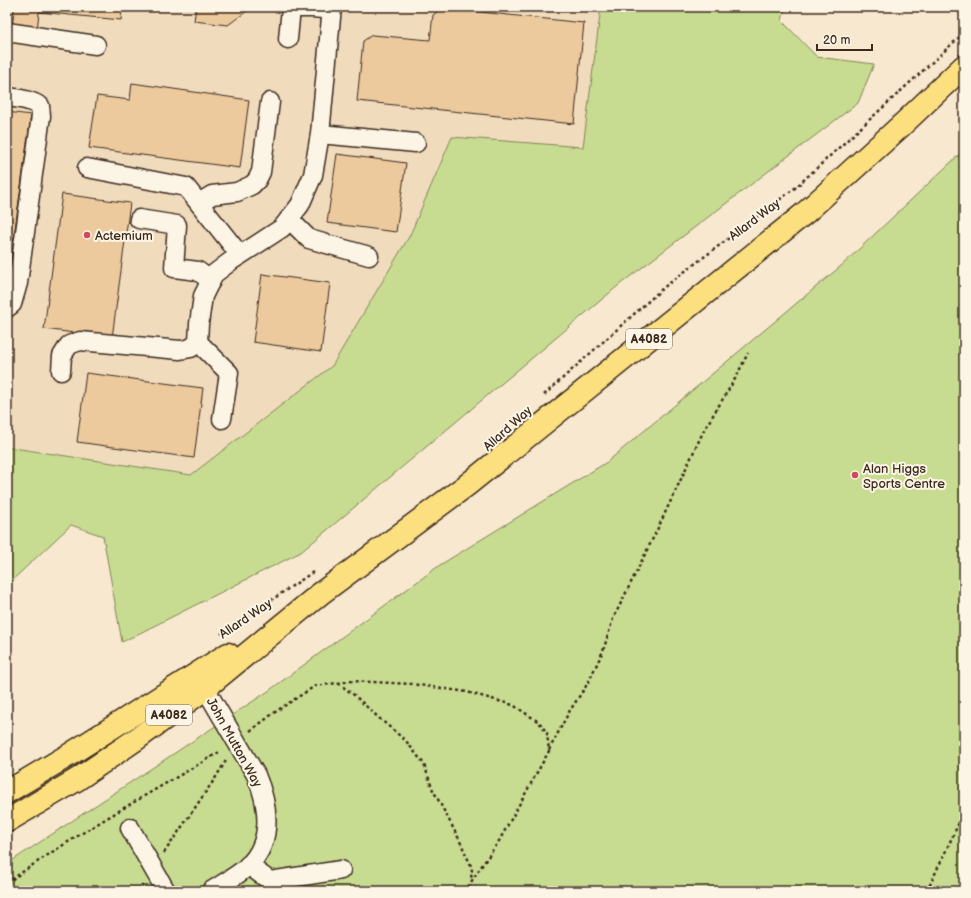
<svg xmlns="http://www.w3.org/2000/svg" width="971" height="898" font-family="'Balsamiq Sans',sans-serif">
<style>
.built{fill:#f0dbbd}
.green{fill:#c7dc91;stroke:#818358}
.building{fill:#ecca9d;stroke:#3b2a1e}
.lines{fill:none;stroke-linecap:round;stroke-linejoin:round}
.minor-casing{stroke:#3b2a1e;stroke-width:21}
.major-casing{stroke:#3b2a1e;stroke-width:25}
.path{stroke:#3b2a1e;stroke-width:2.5;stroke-dasharray:3 3;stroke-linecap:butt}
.minor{stroke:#fcf5e5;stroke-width:18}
.major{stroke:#fce080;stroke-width:22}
.poi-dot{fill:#d1495b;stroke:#fcf5e5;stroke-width:1.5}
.labels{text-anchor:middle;stroke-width:4;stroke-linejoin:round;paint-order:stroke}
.shield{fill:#fcf5e5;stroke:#75675a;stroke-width:1}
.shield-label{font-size:12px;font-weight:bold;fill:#3b2a1e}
.street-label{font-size:13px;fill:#3b2a1e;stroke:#fcf5e5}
.poi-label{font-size:13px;fill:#3b2a1e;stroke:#fcf5e5;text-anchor:start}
</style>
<rect width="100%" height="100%" fill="#f7e8cf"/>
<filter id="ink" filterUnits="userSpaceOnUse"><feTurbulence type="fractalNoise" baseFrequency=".025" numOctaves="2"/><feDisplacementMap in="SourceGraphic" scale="8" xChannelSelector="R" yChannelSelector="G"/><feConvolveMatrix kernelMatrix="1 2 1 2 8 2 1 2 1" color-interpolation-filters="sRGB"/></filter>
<g filter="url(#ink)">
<polygon class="built" points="7,7 601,7 583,148 452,137 410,235 332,366 191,475 7,447"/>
<g class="green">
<polygon points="601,7 785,7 782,21 817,57 874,64 858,103 619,285 301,552 122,642 103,536 71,525 7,585 7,447 191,475 332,366 410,235 452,137 583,147"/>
<polygon points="964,150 964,891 7,891 7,864 267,692 440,565 607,462 841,266"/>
</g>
<g class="building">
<polygon points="7,7 122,7 121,20 39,12 37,31 12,28 14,10 7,10"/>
<polygon points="196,7 247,7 247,11 228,25 194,21"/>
<polygon points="442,8 584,23 574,124 357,101 363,41 372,35 430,40 433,15"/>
<polygon points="132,83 249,100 240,168 89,148 97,96 130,100"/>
<polygon points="7,112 31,115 13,243 7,242"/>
<polygon points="337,154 406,163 396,232 327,223"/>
<polygon points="62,194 130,203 112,338 44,329"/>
<polygon points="262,274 330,283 321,352 253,342"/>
<polygon points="86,373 203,388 194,458 77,442"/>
</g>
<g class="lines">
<defs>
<g id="minor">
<polyline points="7,32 96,45"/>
<polyline points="288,39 291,8 313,8 332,10"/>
<path d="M7 97C18 98 31 100 40 106L41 116 18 283 12 304 7 308"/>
<polyline points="320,134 416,143"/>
<polyline points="87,168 186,187 240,255"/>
<polyline points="199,203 212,195 237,192 252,185 257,180 261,172 270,102"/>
<polyline points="139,219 177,225 174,268 198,271 211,281"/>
<polyline points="289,219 309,239 369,256"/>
<polyline points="198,342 229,373 222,419"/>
<polyline points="61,371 62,356 69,345 80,341 180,350 191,348 198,342 199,324 203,296 214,274 231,261 256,245 282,228 300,205 313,175 320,134 332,7"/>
<path d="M205 688 256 775C270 808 274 847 242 871 233 878 222 884 211 891"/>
<polyline points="130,828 166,891"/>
<polyline points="248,865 270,881 341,870"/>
</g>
<g id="major">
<polyline points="7,792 69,755 228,654"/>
<polyline points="7,821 78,779 138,738 198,694 320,594 467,485 805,213 904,123 964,66"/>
</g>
</defs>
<use href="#minor" class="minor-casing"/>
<use href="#major" class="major-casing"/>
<g class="path">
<polyline points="544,395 663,288 795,188 964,33"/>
<polyline points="221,634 313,572"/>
<polyline points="338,683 354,695 380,719 406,741 424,764 432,788 459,839 472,868 471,880"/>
<polyline points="250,731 278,710 315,686 352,681 412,684 467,692 513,705 539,722 547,733 549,751 499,841 474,877 466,891"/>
<polyline points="549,750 569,712 588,683 603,651 613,619 658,528 704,430 735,379 748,353"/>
<polyline points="164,853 216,777 227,759"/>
<path d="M7 883C75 834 149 794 221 751"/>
<polyline points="138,891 142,885"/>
<polyline points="927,891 964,812"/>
</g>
<use href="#minor" class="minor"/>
<use href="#major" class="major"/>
</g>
</g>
<g class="poi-dot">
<circle cx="87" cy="235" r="4"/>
<circle cx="855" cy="475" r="4"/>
</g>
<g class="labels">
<g class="shield">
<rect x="626" y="329" width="46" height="20" rx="3"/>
<rect x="146" y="705" width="46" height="20" rx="3"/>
</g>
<g class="shield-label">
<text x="649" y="343">A4082</text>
<text x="169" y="719">A4082</text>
</g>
<g class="street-label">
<text transform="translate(754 219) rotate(-37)" y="5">Allard Way</text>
<text transform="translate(507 428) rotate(-42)" y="5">Allard Way</text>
<text transform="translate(245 618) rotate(-34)" y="5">Allard Way</text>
<text transform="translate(235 742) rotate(61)" y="5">John Mutton Way</text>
</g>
<g class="poi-label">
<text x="95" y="240">Actemium</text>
<text x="863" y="473">Alan Higgs<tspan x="863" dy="15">Sports Centre</tspan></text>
</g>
</g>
<rect width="971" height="898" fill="none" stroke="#fcf5e5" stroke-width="24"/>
<rect x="12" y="12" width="947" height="874" fill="none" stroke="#3b2a1e" stroke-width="1.5" filter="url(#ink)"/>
<path d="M817 44v6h55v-6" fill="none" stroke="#3b2a1e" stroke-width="2"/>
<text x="823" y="44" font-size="12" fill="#3b2a1e" stroke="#fcf5e5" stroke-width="3" paint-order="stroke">20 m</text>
</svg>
